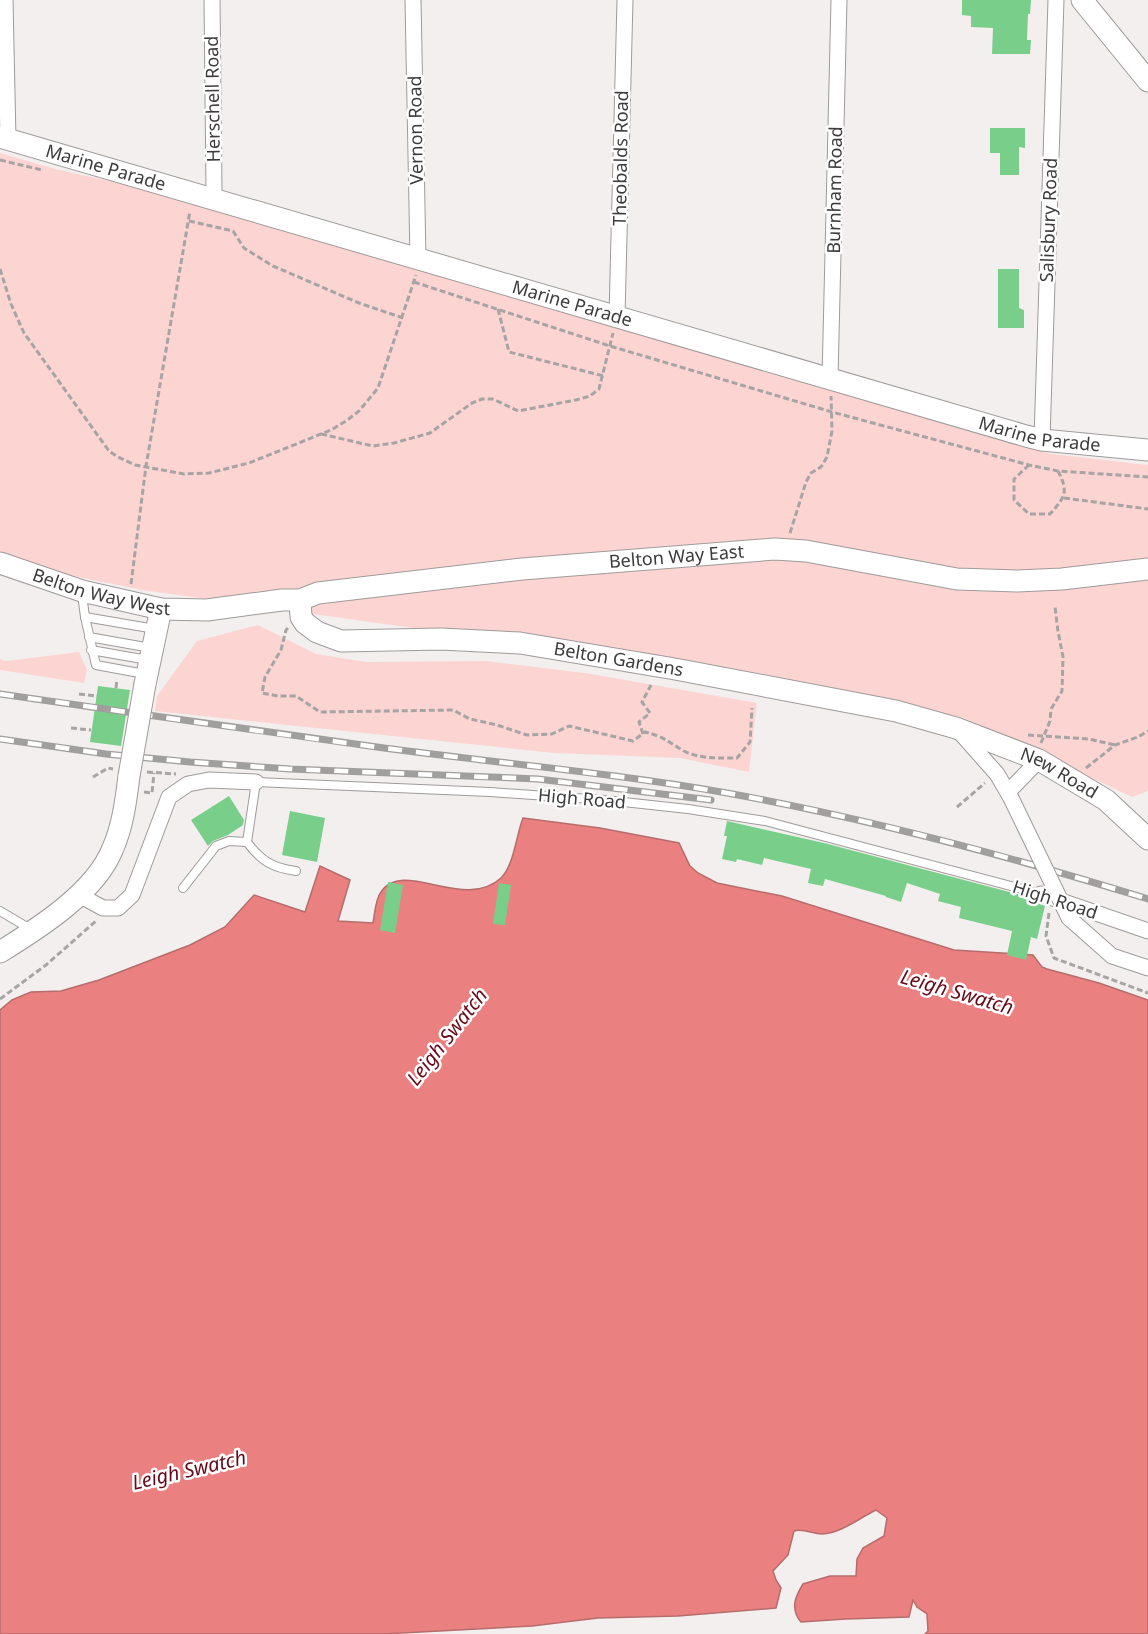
<svg xmlns="http://www.w3.org/2000/svg" width="1148" height="1634" font-family="'Noto Sans',sans-serif">
<style>
.green{fill:#fcd4d2}
.water{fill:#ea8180;stroke:#b66c6b;stroke-width:1.5}
.building{fill:#79cf8a}
.lines{fill:none;stroke-linecap:round;stroke-linejoin:round}
.lane-casing{stroke:#9e9b9a;stroke-width:10}
.street-casing{stroke:#9e9b9a;stroke-width:17}
.secondary-casing{stroke:#9e9b9a;stroke-width:23}
.path{stroke:#a7a4a4;stroke-width:3;stroke-dasharray:6 3;stroke-linecap:butt}
.lane{stroke:#fff;stroke-width:8}
.street{stroke:#fff;stroke-width:15}
.secondary{stroke:#fff;stroke-width:21}
.rail-casing{stroke:#a19e9e;stroke-width:7}
.rail{stroke:#fff;stroke-width:4.5;stroke-dasharray:14;stroke-linecap:butt}
.street-bridge-casing{stroke:#9e9b9a;stroke-width:17;stroke-linecap:butt}
.secondary-bridge-casing{stroke:#9e9b9a;stroke-width:23;stroke-linecap:butt}
.street-bridge{stroke:#fff;stroke-width:15}
.secondary-bridge{stroke:#fff;stroke-width:21}
.labels{text-anchor:middle;stroke-width:5;stroke-linejoin:round;paint-order:stroke}
.street-label{font-size:18px;fill:#3d3b3b;stroke:#fff}
.water-label{font-size:20px;font-style:italic;fill:#690817;stroke:#fff}
</style>
<rect width="100%" height="100%" fill="#f3efef"/>
<g class="green">
<polygon points="0,153 59,170 142,188 1051,454 1148,465 1148,791 1132,797 964,718 808,683 142,590 59,573 0,552"/>
<polygon points="258,625 316,654 366,662 485,661 585,673 757,703 749,772 680,758 554,753 155,711 157,696 197,641"/>
<polygon points="79,652 87,670 84,683 0,670 0,659 6,661"/>
</g>
<path class="water" d="M523 818 600 828 679 843 690 866 698 873 717 883 782 896 954 950 1033 955 1042 967 1047 969 1099 983 1148 1000V1634H925L928 1631 927 1614 917 1607 913 1600 909 1617 846 1619 801 1622C790 1609 795 1597 803 1584L830 1576H856L857 1559 863 1548 884 1536 887 1518 876 1510C859 1518 842 1533 822 1534 812 1534 804 1528 794 1531L788 1555 773 1571 776 1580 781 1588 776 1608 678 1616 598 1618 532 1626 383 1634H0V1010L12 1000 31 992 61 991 99 980 190 945 225 927 254 895 305 912 320 866 350 880 338 921 373 923C375 913 375 900 381 892 403 858 464 912 501 878 514 865 516 836 523 818Z"/>
<g class="building">
<polygon points="962,0 1031,0 1030,14 1028,14 1027,40 1031,40 1030,54 992,54 993,28 971,27 971,16 962,15"/>
<polygon points="990,128 1025,128 1025,148 1019,147 1019,175 1000,175 1000,153 990,153"/>
<polygon points="998,269 1019,269 1019,308 1024,310 1024,328 998,328"/>
<polygon points="98,686 130,690 121,746 90,742"/>
<polygon points="229,796 244,820 243,825 228,835 213,841 208,846 191,820"/>
<polygon points="290,811 325,818 317,862 282,855"/>
<polygon points="727,821 824,843 1032,898 1037,903 1045,906 1037,939 1031,937 1026,960 1007,955 1012,931 959,918 961,907 938,901 940,894 907,883 901,902 886,897 886,896 825,879 823,886 808,883 811,869 764,858 762,865 737,859 736,862 722,859 727,836 724,836"/>
<polygon points="388,882 403,885 395,933 380,930"/>
<polygon points="499,883 511,885 505,925 493,924"/>
</g>
<g class="lines">
<defs>
<g id="lane">
<polyline points="82,594 85,617 96,665 145,674"/>
<polyline points="85,617 155,629"/>
<polyline points="89,637 151,648"/>
<polyline points="91,650 148,660"/>
<path d="M247 842C261 861 273 868 296 871"/>
<polyline points="183,888 216,846 229,841 247,842 256,782 490,792 605,800 688,809 765,821 1041,894"/>
<polyline points="0,911 32,930"/>
</g>
<g id="street">
<polyline points="5,0 8,139"/>
<polyline points="212,0 214,191 212,197"/>
<polyline points="413,0 418,259"/>
<polyline points="617,316 625,0"/>
<polyline points="830,379 839,0"/>
<polyline points="1042,440 1056,0"/>
<polyline points="958,730 997,774 1011,798"/>
<polyline points="1008,792 1039,760"/>
<polyline points="1041,894 1148,931"/>
<polyline points="79,895 103,908 118,908 132,895 169,797 188,784 209,780 256,782"/>
<polyline points="1069,918 1112,956 1148,968"/>
</g>
<g id="secondary">
<polyline points="1082,0 1148,81"/>
<path id="s1" d="M0 137 1026 436 1042 440 1148 450"/>
<path id="s2" d="M0 563 82 591 161 609 207 610 282 600H300L318 593 522 569 775 549 806 551 957 579 1017 581 1062 579 1148 569"/>
<path id="s3" d="M300 600 301 617 305 623 317 632 341 641 441 639 520 643 675 669 896 711 956 728 1039 760 1106 800 1148 839"/>
<polyline points="145,684 161,609"/>
<path d="M0 952C39 928 96 892 113 848 123 825 126 800 129 776"/>
</g>
</defs>
<use href="#lane" class="lane-casing"/>
<use href="#street" class="street-casing"/>
<use href="#secondary" class="secondary-casing"/>
<g class="path">
<polyline points="0,160 42,170"/>
<polyline points="189,221 233,231 244,248 273,266 359,303 403,318"/>
<polyline points="0,269 11,304 24,333 109,451 118,457 135,465 184,474 209,473 249,463 331,430 346,421 359,411 378,388 416,275"/>
<polyline points="414,282 610,346 832,412 1029,465 1058,471 1148,477"/>
<polyline points="498,309 509,352 604,376"/>
<polyline points="321,434 373,446 394,443 430,433 472,403 482,399 493,399 518,411 576,400 590,396 599,389 613,333"/>
<path d="M1029 465 1014 479V500L1029 514H1050C1065 497 1069 492 1058 471"/>
<polyline points="1064,498 1148,509"/>
<polyline points="790,533 806,482 811,473 821,467 827,457 832,431 831,396"/>
<polyline points="131,584 146,466 190,211"/>
<path d="M288 628 286 630 281 650 265 677 262 693 278 696H296L320 712 453 710 470 719 497 725 527 735 552 734 569 726 633 741 645 732C665 737 668 742 684 751 699 759 720 758 737 758L750 742 752 708"/>
<polyline points="116,688 117,679"/>
<polyline points="79,694 97,696"/>
<polyline points="71,728 91,730"/>
<polyline points="643,734 639,722 650,713 642,702 651,685"/>
<polyline points="1028,735 1089,739 1115,745"/>
<polyline points="1041,743 1050,721 1051,709 1062,691 1063,657 1058,631 1055,607"/>
<polyline points="1086,768 1115,745 1138,737 1148,731"/>
<polyline points="147,772 176,774"/>
<polyline points="93,777 108,768 113,769"/>
<polyline points="144,792 152,793 154,773"/>
<polyline points="957,807 985,783"/>
<polyline points="1049,913 1046,936 1054,958 1148,993"/>
<polyline points="0,999 46,965 96,921"/>
</g>
<use href="#lane" class="lane"/>
<use href="#street" class="street"/>
<use href="#secondary" class="secondary"/>
<defs>
<g id="rail">
<path d="M0 694C128 712 256 731 384 748 498 763 613 773 727 793 870 819 1009 856 1148 899"/>
<polyline points="0,739 106,754 190,762 290,769 538,779 711,800"/>
</g>
</defs>
<use href="#rail" class="rail-casing"/>
<use href="#rail" class="rail"/>
<defs>
<polyline id="street-bridge" points="1011,798 1069,918"/>
<polyline id="secondary-bridge" points="129,776 145,684"/>
</defs>
<use href="#street-bridge" class="street-bridge-casing"/>
<use href="#secondary-bridge" class="secondary-bridge-casing"/>
<use href="#street-bridge" class="street-bridge"/>
<use href="#secondary-bridge" class="secondary-bridge"/>
</g>
<g class="labels">
<g class="street-label">
<text transform="translate(213 99) rotate(-91)" y="6">Herschell Road</text>
<text transform="translate(416 130) rotate(-91)" y="6">Vernon Road</text>
<text transform="translate(621 158) rotate(-89)" y="6">Theobalds Road</text>
<text dy="6" stroke="none"><textPath href="#s1" startOffset="110">Marine Parade</textPath></text>
<text transform="translate(835 190) rotate(-89)" y="6">Burnham Road</text>
<text transform="translate(1049 220) rotate(-88)" y="6">Salisbury Road</text>
<text dy="6" stroke="none"><textPath href="#s1" startOffset="596">Marine Parade</textPath></text>
<text dy="6" stroke="none"><textPath href="#s1" startOffset="1082">Marine Parade</textPath></text>
<text dy="6" stroke="none"><textPath href="#s2" startOffset="687">Belton Way East</textPath></text>
<text dy="6" stroke="none"><textPath href="#s2" startOffset="106">Belton Way West</textPath></text>
<text dy="6" stroke="none"><textPath href="#s3" startOffset="344">Belton Gardens</textPath></text>
<text dy="6" stroke="none"><textPath href="#s3" startOffset="801">New Road</textPath></text>
<text transform="translate(582 799) rotate(5)" y="6">High Road</text>
<text transform="translate(1055 900) rotate(18)" y="6">High Road</text>
</g>
<g class="water-label">
<text transform="translate(957 992) rotate(16)" y="7">Leigh Swatch</text>
<text transform="translate(447 1037) rotate(-52)" y="7">Leigh Swatch</text>
<text transform="translate(189 1470) rotate(-13)" y="7">Leigh Swatch</text>
</g>
</g>
</svg>
